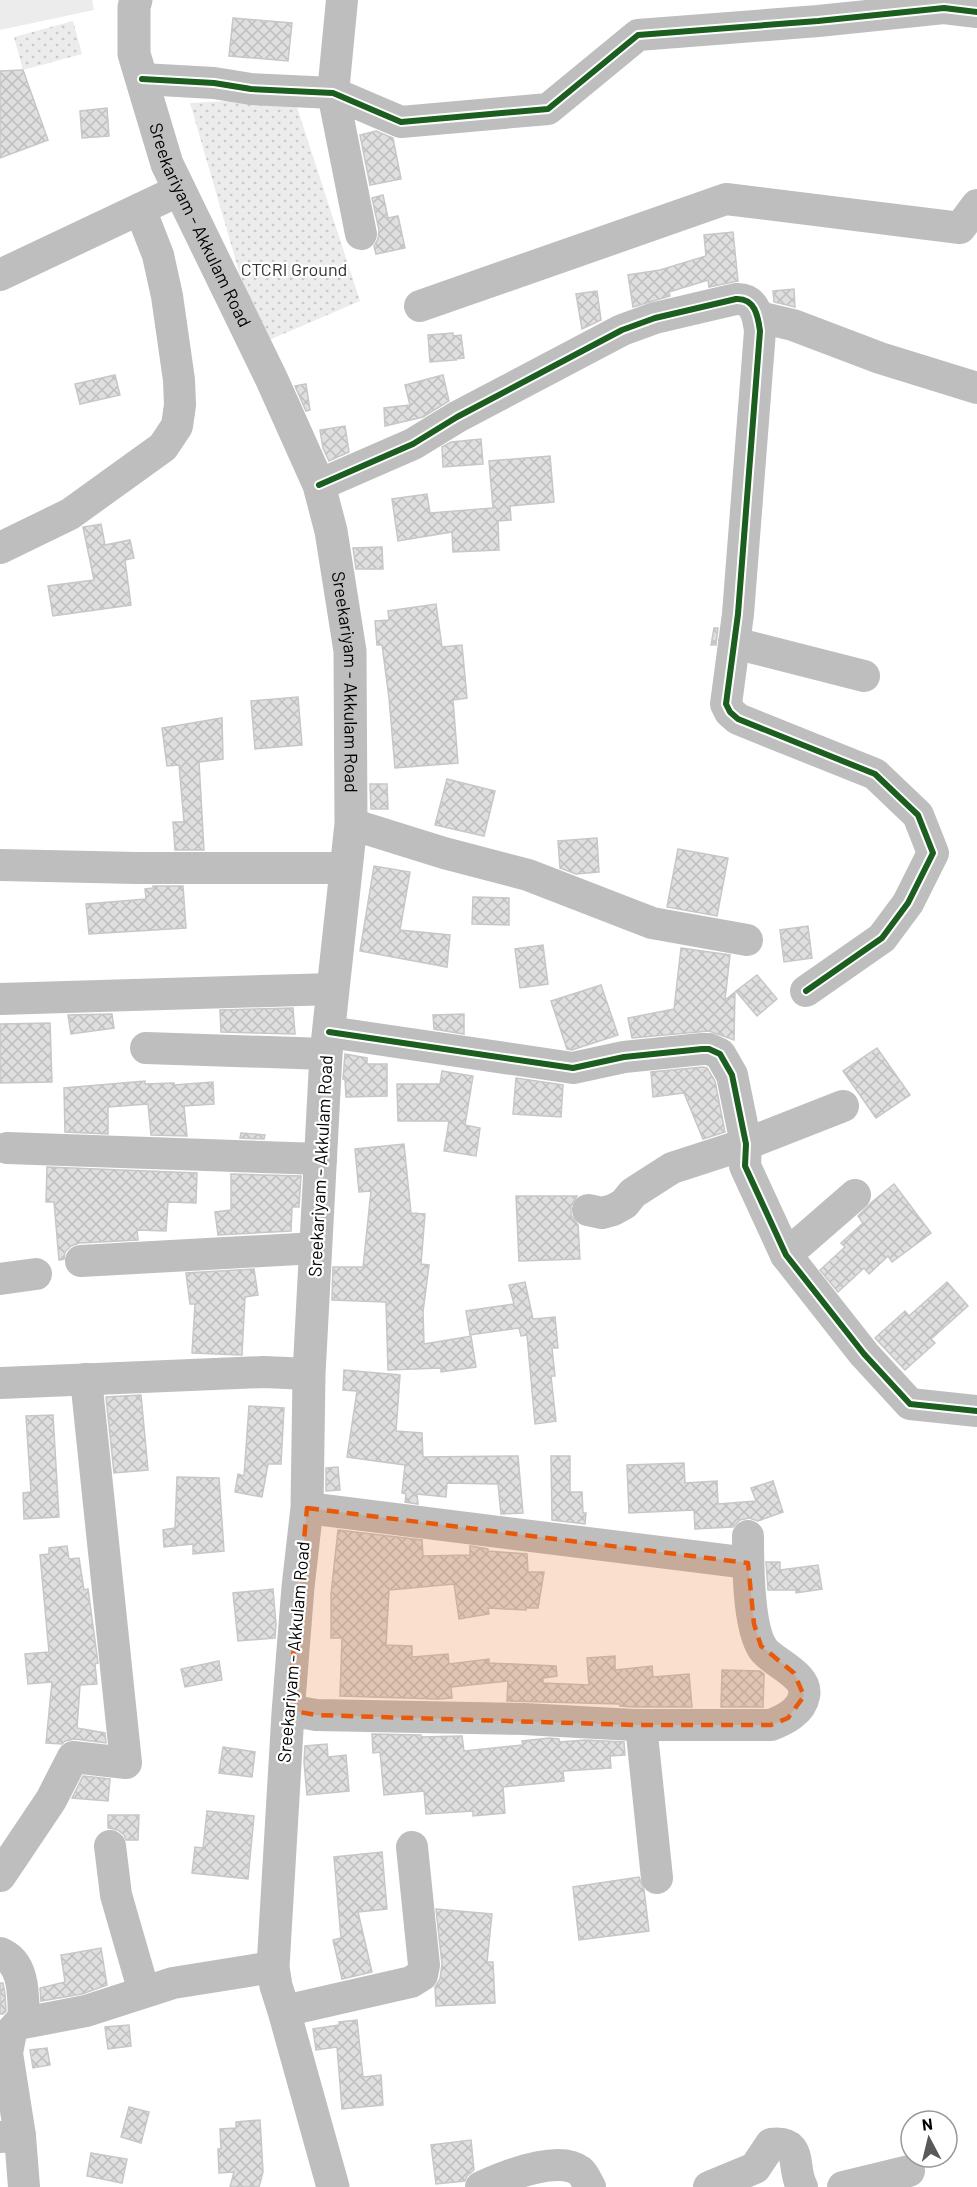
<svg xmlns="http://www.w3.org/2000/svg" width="977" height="2187" font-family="Barlow,sans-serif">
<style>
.park{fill:url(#park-dots)}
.garden{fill:#ececec}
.building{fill:url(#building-cross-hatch);stroke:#c7c7c7;stroke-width:1.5}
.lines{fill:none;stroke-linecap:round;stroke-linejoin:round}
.minor{stroke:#bebebe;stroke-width:32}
.major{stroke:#bebebe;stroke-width:33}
.cycleway-casing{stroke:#fff;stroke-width:10}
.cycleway{stroke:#1b5e20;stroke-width:6}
.marked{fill:#e8590c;fill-opacity:0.2;stroke:#e8590c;stroke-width:4.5;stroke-dasharray:12 8;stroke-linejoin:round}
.labels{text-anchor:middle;stroke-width:4.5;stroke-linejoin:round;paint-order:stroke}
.street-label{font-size:18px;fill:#000;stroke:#fff}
.park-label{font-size:18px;fill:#333;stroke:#fff}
</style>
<defs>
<pattern id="park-dots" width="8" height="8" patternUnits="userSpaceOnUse" patternTransform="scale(1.5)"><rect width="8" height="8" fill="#ececec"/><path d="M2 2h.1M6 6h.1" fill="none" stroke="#c9c9c9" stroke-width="1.8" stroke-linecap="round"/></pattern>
<pattern id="building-cross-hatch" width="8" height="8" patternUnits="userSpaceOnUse" patternTransform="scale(1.5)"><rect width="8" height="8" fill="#dfdfdf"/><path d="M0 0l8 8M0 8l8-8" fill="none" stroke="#bebebe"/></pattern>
</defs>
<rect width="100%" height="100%" fill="#fff"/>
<g class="park">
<polygon points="73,21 82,54 23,70 14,37"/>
<polygon points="294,98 360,301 260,344 190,103"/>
</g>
<polygon class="garden" points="0,0 92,0 94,10 0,30"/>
<g class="building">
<polygon points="233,18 292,23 288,61 229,56"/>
<polygon points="23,70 48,140 0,158 0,71"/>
<polygon points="107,108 109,136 82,138 80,111"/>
<polygon points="376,131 393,138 401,179 370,185 360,135"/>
<polygon points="383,195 388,218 398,216 405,248 376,254 374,246 378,239 379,230 372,198"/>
<polygon points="733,232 738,281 709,287 708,280 669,292 670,296 633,307 628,275 660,270 706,256 704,235"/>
<polygon points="794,289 795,307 774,302 773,291"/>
<polygon points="597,291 601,320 582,329 576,294"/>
<polygon points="453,333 453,336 461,335 464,358 455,359 456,360 430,362 428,335"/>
<polygon points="115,375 120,395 80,404 75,384"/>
<polygon points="443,375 449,401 423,417 385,426 384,408 410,405 405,385"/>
<polygon points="306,384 310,410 306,411 295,386"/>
<polygon points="345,426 349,452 329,461 323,448 320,430"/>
<polygon points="481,439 483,464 443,467 442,447 451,442"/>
<polygon points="550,456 554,502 510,506 511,520 498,521 499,550 453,552 452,532 398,541 392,499 427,494 430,513 493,508 489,461"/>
<polygon points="101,524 105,545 130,540 134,558 125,560 131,605 53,616 48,586 94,580 83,527"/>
<polygon points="382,547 383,569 356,569 353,548"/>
<polygon points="436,604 442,647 462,645 467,698 453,700 458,763 395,768 389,698 382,645 377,645 375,621 389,620 388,611"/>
<polygon points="714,628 718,628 716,645 711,645"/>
<polygon points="298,697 302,745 255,749 251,701"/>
<polygon points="222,718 223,759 199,762 204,850 175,850 173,822 184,822 179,765 167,766 162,728"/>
<polygon points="447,779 495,791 484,836 435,825"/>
<polygon points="370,784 387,784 388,809 371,809"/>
<polygon points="597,838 599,872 576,874 560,868 558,841"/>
<polygon points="678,849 728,858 717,916 667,907"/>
<polygon points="374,866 410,872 400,930 450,935 447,967 360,951"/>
<polygon points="153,886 183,886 186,928 89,934 86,904 146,899 145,889 153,888"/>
<polygon points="473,897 509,898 509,925 472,924"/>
<polygon points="808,926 812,958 784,962 780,930"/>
<polygon points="543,945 548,984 520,988 515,949"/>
<polygon points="681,948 730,955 725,1000 735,992 734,1040 709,1031 632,1038 628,1018 674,1009"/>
<polygon points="757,975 777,999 757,1016 736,991"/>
<polygon points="601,985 618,1035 572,1050 567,1049 551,1001"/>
<polygon points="293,1008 295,1034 221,1032 220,1010"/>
<polygon points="112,1014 114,1028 71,1034 68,1015"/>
<polygon points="464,1014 464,1034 434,1029 433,1015"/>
<polygon points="50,1023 52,1082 0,1083 0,1024"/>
<polygon points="877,1048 910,1095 876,1118 843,1071"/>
<polygon points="345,1054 367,1058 367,1064 387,1064 387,1096 346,1097 345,1079 343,1079"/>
<polygon points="703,1067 707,1068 715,1081 725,1132 703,1139 684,1093 653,1097 651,1072"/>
<polygon points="442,1071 473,1076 465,1125 480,1128 476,1156 444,1151 449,1121 398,1121 397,1084 440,1084"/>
<polygon points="516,1078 563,1085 561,1117 513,1114"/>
<polygon points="145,1081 145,1084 174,1083 174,1085 213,1082 214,1104 184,1106 187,1136 151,1135 148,1104 108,1107 108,1134 65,1132 64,1088"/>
<polygon points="241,1133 265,1135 264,1139 240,1138"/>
<polygon points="404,1144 411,1213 425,1214 421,1264 429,1265 423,1312 424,1344 471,1336 476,1367 441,1372 441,1368 388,1370 386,1302 332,1300 333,1267 363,1267 371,1191 359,1192 355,1149"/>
<polygon points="47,1167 197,1173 196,1203 168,1202 166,1231 137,1230 138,1240 79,1243 71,1246 65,1252 64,1259 59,1260 54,1202 46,1202"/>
<polygon points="231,1174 301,1176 299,1207 292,1207 291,1231 218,1235 215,1212 231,1210"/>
<polygon points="894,1184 931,1233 892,1262 888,1256 869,1274 864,1268 838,1292 820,1270 845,1247 841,1243 863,1223 858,1216 872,1202"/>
<polygon points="516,1196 577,1196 571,1206 571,1215 578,1225 580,1259 519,1261"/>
<polygon points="254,1269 258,1295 245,1297 242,1355 192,1353 195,1304 190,1304 186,1273"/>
<polygon points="525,1282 533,1319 555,1317 558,1348 552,1348 555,1376 551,1376 556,1421 535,1424 527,1335 521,1336 519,1328 470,1335 466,1311 514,1304 509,1285"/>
<polygon points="947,1282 968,1306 931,1339 935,1343 905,1370 875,1338 905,1311 909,1316"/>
<polygon points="344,1370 400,1375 396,1431 422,1433 423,1457 518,1456 523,1513 501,1514 498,1484 447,1483 446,1497 417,1494 418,1504 405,1502 406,1494 402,1493 405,1465 347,1457 357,1391 343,1390"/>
<polygon points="141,1395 148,1470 114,1473 106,1397"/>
<polygon points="249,1406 284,1408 281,1464 268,1464 262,1497 235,1492 238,1474 244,1476"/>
<polygon points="53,1415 59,1517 24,1519 23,1493 31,1492 26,1416"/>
<polygon points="551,1456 570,1456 570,1492 582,1492 583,1513 586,1513 585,1524 552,1520"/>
<polygon points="684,1463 685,1483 717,1481 718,1504 756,1501 751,1488 773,1481 783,1512 758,1521 749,1518 740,1520 733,1527 695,1529 694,1510 629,1513 627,1465"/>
<polygon points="338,1467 340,1490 326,1491 326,1468"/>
<polygon points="177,1477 219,1478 224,1551 193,1554 193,1544 164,1547 163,1530 175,1528"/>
<polygon points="338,1530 422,1540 423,1556 470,1555 470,1546 488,1549 488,1551 527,1554 528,1572 544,1572 538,1608 526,1608 526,1610 488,1608 489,1614 459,1619 454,1584 389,1590 386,1645 412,1646 412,1657 448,1654 449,1664 489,1659 489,1663 556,1666 557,1676 543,1678 543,1683 589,1685 587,1658 615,1656 615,1670 652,1666 653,1677 689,1674 692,1707 634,1707 620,1706 620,1704 507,1701 508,1681 451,1687 452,1698 438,1699 340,1696 342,1638 331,1638 331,1594"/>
<polygon points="67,1546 69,1559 79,1558 84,1590 88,1589 98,1663 95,1664 97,1684 80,1685 77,1728 105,1733 106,1743 75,1739 65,1741 62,1744 46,1743 52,1682 28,1684 25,1654 49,1652 40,1555 49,1554 49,1548"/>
<polygon points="766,1562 780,1562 780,1570 818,1565 822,1589 796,1593 796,1590 768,1590"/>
<polygon points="273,1589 276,1624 275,1638 238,1641 233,1593"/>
<polygon points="219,1661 222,1680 185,1687 181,1669"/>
<polygon points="722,1670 760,1671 764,1674 763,1707 721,1707"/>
<polygon points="372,1734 421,1735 421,1737 462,1736 464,1751 523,1745 522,1741 550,1738 559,1739 559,1742 585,1740 624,1742 625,1755 610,1756 611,1768 563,1771 564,1781 503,1787 505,1813 473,1816 473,1811 426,1814 424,1791 384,1795 380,1752 373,1753"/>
<polygon points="327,1744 328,1757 346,1755 349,1791 307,1795 304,1762 305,1746"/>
<polygon points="223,1747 255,1752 252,1777 219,1773"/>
<polygon points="83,1776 110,1779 108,1801 72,1798"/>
<polygon points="207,1811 254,1816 248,1879 192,1873 195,1847 203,1848"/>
<polygon points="108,1815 139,1815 138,1840 126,1840 124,1835 118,1830 108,1828"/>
<polygon points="382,1852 387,1909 358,1912 372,1972 342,1979 333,1940 341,1938 334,1857"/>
<polygon points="639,1877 644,1890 649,1931 579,1940 573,1887"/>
<polygon points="436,1909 492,1914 487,1962 493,1962 495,2003 436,2006 435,1987 440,1979 442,1964"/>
<polygon points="101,1948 107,1985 82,1994 41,2001 40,1988 65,1982 61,1955"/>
<polygon points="0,1983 3,1983 5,1994 6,2011 3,2014 0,2014"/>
<polygon points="357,2020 363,2077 381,2075 383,2105 342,2109 337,2047 316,2050 313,2029 339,2025 339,2022"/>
<polygon points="129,2025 131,2046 108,2049 105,2027"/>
<polygon points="47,2048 50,2065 33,2068 30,2050"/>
<polygon points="129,2107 149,2112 141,2143 121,2137"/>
<polygon points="260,2120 263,2172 259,2187 230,2187 234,2172 219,2173 218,2149 221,2149 220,2129 236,2128 236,2122"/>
<polygon points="471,2140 474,2170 467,2176 465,2181 436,2184 431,2145"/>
<polygon points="91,2153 127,2159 122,2183 87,2176"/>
</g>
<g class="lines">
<g class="minor">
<polyline points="342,0 333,93 361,234"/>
<polyline points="142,79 214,83 251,89 333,93 401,122 548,109 638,35 818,21 944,8 977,12"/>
<polyline points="0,275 180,190"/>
<polyline points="420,306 726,199 960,228 977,205"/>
<polyline points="759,317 793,325 880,358 977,388"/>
<path d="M319 485 413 444 457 417 622 330 655 318 736 299C755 298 758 316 760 331L738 614 726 704 730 712 738 719 875 774 918 815 933 853 908 903 882 938 806 991"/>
<polyline points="0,548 70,514 163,447 177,426 180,405 179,380 167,296 158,255 140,209"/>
<polyline points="734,643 864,676"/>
<polyline points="351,824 444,853 528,875 652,923 747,940"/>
<polyline points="0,865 137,868 346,868"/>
<polyline points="0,999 333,989"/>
<polyline points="329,1032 573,1068 624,1057 702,1049 709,1049 720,1054 732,1075 746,1144 745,1166 786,1255 864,1354 910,1404 977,1411"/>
<polyline points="146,1048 326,1054"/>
<polyline points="7,1148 321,1159"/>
<polyline points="588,1210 602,1213 613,1210 624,1204 633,1193 672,1168 746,1144 843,1106"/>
<polyline points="786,1255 855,1195"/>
<polyline points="81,1261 316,1248"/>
<polyline points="0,1279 36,1274"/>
<polyline points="0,1383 264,1372 309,1374"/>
<polyline points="307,1508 748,1563"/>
<path d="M288 1710 316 1715 524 1719 634 1725H771C784 1720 801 1712 804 1696 809 1675 773 1663 763 1649 748 1627 748 1564 748 1536"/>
<polyline points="641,1725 657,1878"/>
<polyline points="110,1846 116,1895 144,1992"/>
<polyline points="0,1876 51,1800 73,1757 126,1763 86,1379"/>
<path d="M0 1953C26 1963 23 1998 24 2022"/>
<polyline points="284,2011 411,1982 422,1975 424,1965 412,1847"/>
<polyline points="20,2136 24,2187"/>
<polyline points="0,2137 20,2136 7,2053 11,2032 18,2024 86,2011 173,1983 273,1967"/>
<path d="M481 2187C503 2177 559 2154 580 2171 584 2174 587 2182 590 2187"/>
<path d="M709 2187 755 2168 771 2144C804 2140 791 2167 802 2187"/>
<polyline points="843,2187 909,2171"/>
</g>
<path class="major" id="s1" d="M136 0 134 7V54L167 164 272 380 319 485 331 531 350 651 351 824 326 1054 309 1374 307 1508 298 1587 288 1713 273 1967 276 1986 284 2011 333 2187"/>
<defs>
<g id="cycleway">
<polyline points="142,79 214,83 251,89 333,93 401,122 548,109 638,35 818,21 944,8 977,12"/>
<path d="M319 485 413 444 457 417 622 330 655 318 736 299C755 298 758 316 760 331L738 614 726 704 730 712 738 719 875 774 918 815 933 853 908 903 882 938 806 991"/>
<polyline points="329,1032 573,1068 624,1057 702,1049 709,1049 720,1054 732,1075 746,1144 745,1166 786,1255 864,1354 910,1404 977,1411"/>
</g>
</defs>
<use href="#cycleway" class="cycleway-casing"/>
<use href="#cycleway" class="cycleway"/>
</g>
<path class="marked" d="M307 1508 748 1563 754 1624 761 1646 794 1673 804 1696 788 1718 771 1725H634L316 1715 288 1710Z"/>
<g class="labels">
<g class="street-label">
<text dy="6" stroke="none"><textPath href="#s1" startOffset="238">Sreekariyam - Akkulam Road</textPath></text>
<text dy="6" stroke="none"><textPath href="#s1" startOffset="724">Sreekariyam - Akkulam Road</textPath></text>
<text transform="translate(321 1166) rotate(-87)" y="6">Sreekariyam - Akkulam Road</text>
<text transform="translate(294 1652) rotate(-85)" y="6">Sreekariyam - Akkulam Road</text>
</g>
<g class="park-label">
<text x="294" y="276">CTCRI Ground</text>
</g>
</g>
<g transform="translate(929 2139) rotate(353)"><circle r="28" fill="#ffffff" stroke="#999999" stroke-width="1.5"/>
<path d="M0-4.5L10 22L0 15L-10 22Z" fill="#595959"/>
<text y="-9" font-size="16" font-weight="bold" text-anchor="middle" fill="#000000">N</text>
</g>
</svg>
